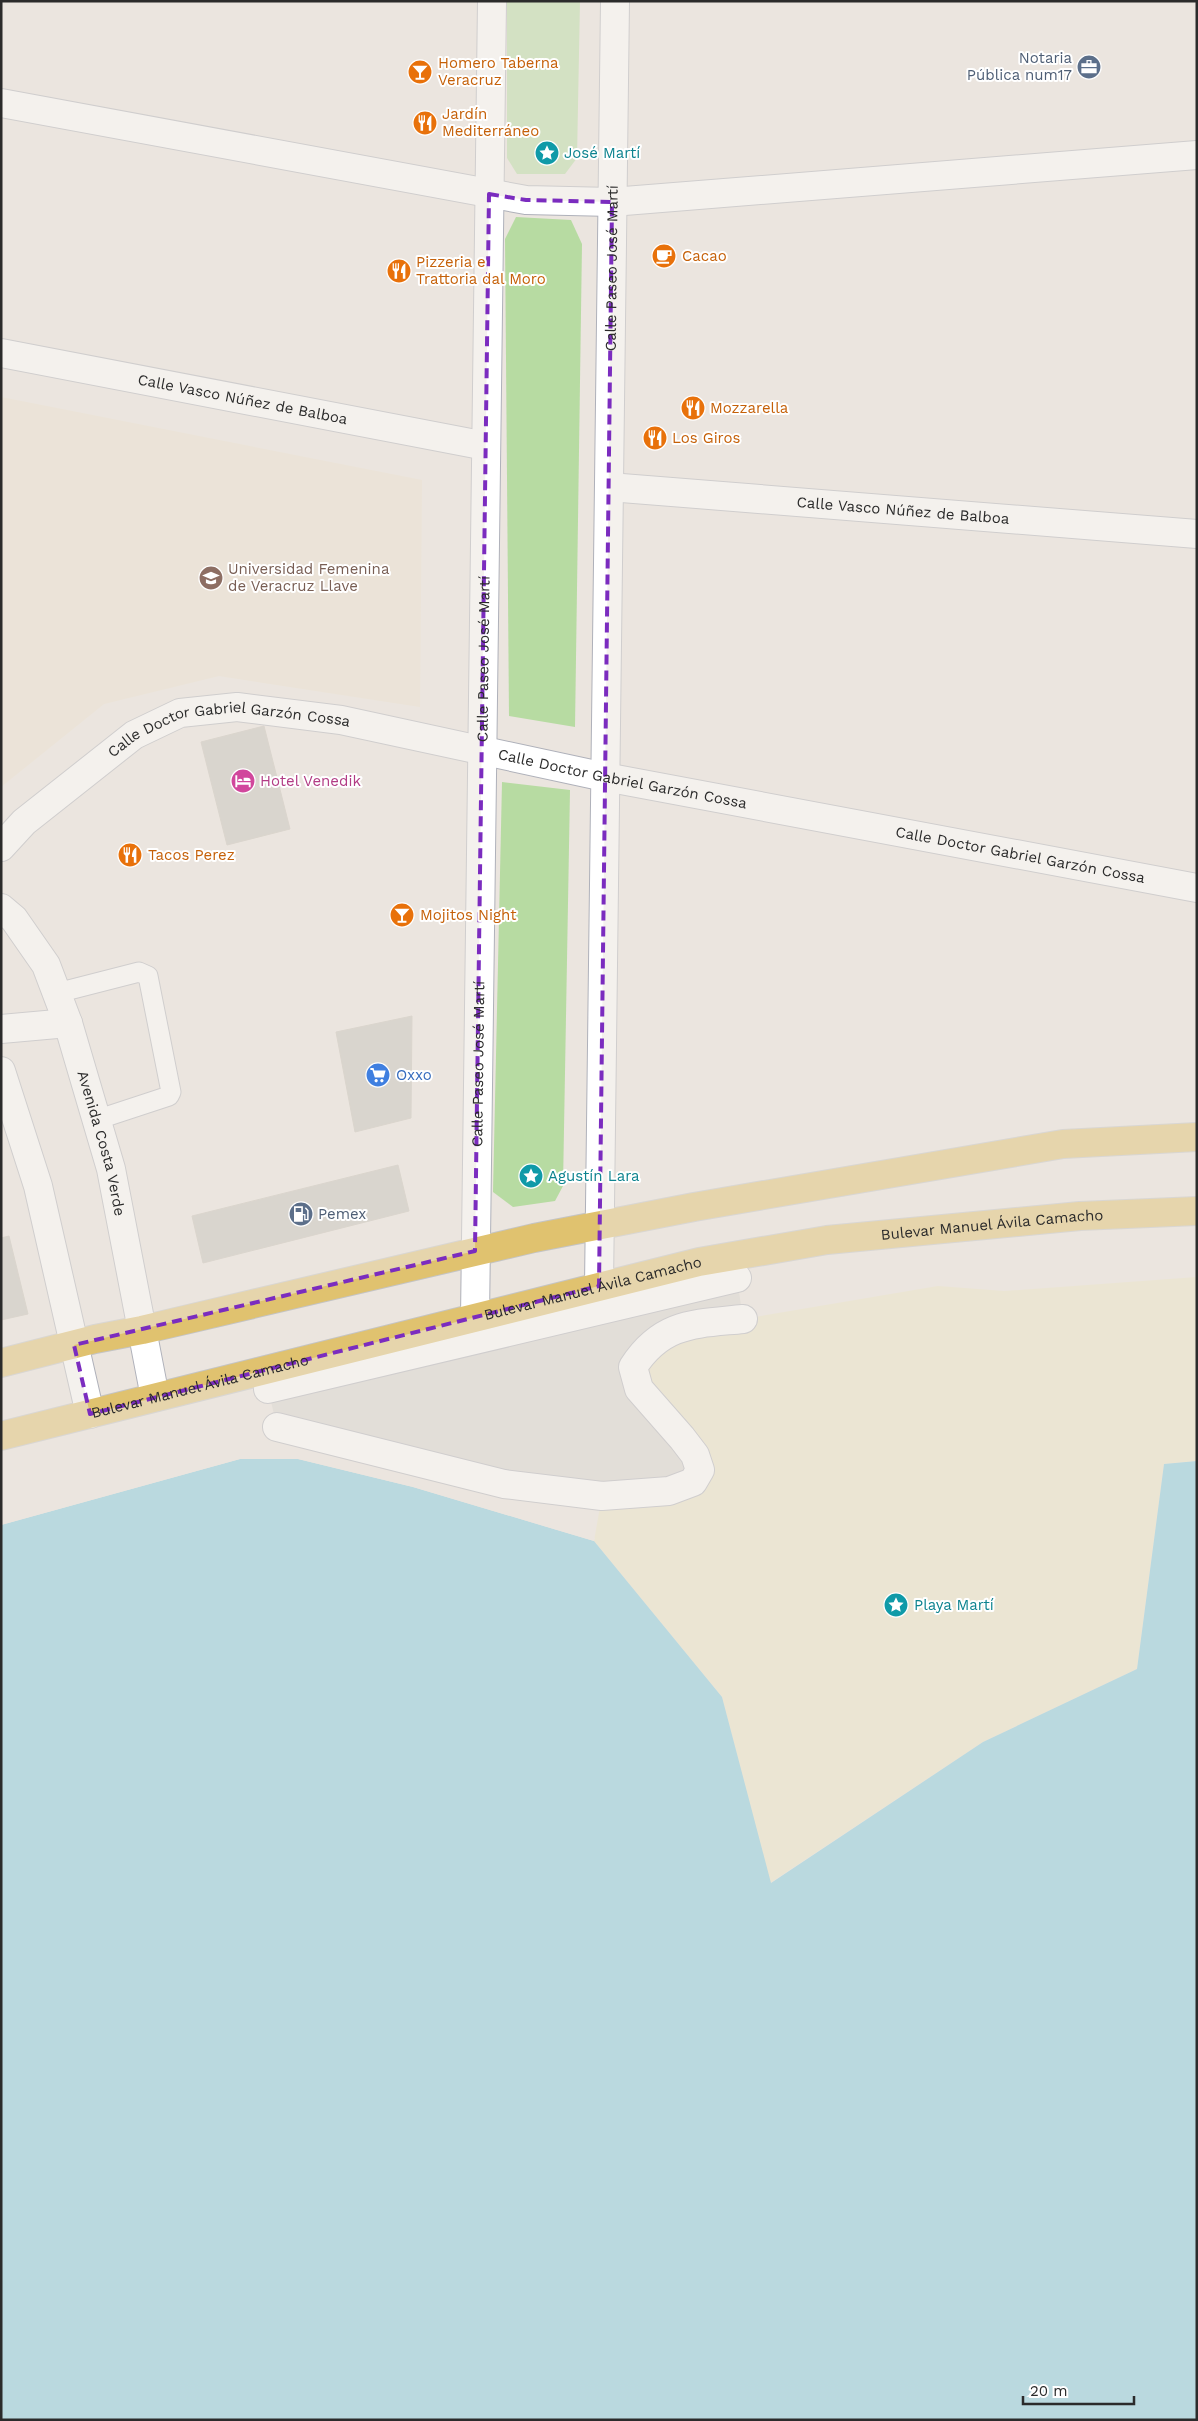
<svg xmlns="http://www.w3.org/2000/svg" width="1198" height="2421" font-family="'Work Sans',sans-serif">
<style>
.education{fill:#eae1d0}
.green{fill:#b7dba2}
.sand{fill:#ece5c6}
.plaza{fill:#d8d5d1}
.water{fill:#7fc9e0}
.pier{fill:#ebe5df}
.building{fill:#c4c0ba;stroke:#c6c1b9}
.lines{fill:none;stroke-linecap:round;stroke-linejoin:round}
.lane-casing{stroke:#afb1ba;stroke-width:21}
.street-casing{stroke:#afb1ba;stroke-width:30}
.secondary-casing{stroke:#afb1ba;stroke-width:30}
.primary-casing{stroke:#c4c4c4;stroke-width:30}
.lane{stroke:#fff;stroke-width:19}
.street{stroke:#fff;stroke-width:28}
.secondary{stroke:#fff;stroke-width:28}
.primary{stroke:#e0c26f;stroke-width:28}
.marked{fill:none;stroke:#7b2cbf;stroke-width:4;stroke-dasharray:10 6;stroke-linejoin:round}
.labels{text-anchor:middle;stroke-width:4;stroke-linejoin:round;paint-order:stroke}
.service-label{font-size:15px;fill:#4e5e75;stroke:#fff;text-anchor:end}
.food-label{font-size:15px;fill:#c56008;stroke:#fff;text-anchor:start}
.culture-label{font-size:15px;fill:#0d838f;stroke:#fff;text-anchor:start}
.street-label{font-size:15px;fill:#2b2b2b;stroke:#fff}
.education-label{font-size:15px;fill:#785e54;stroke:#fff;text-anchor:start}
.hotel-label{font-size:15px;fill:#b23c85;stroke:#fff;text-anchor:start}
.shop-label{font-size:15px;fill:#366cbe;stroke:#fff;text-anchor:start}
</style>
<rect width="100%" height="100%" fill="#ebe5df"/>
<polygon class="education" points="1,397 422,480 420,707 219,676 104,704 1,787"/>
<g class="green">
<polygon points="507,1 580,1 577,158 565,174 517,174 507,158"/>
<polygon points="516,217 571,220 582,244 575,727 509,716 505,239"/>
<polygon points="502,782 570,790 563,1186 555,1201 513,1207 493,1192"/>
</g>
<polygon class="sand" points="1197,1277 1197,1461 1164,1464 1137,1669 983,1742 770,1883 722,1697 594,1541 602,1496 639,1389 644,1350 743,1319 938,1286 1004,1291"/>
<polygon class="plaza" points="737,1278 743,1319 693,1324 633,1367 700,1470 602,1496 277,1427 268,1389"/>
<polygon class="water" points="240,1459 298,1459 413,1487 594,1541 722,1697 771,1883 983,1742 1137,1669 1164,1464 1197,1461 1197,2420 1,2420 1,1525"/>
<polygon class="pier" points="298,1456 414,1484 595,1538 594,1541 413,1487 298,1459 240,1459 1,1525 1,1523 240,1457"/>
<g class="building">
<polygon points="264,726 290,829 227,845 201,742"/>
<polygon points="412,1016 411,1118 355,1132 336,1032"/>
<polygon points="398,1165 409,1211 203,1263 192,1216"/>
<polygon points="9,1236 28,1314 1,1320 1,1238"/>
</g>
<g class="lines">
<defs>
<polyline id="lane" points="57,993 139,972 148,976 171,1092 169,1096 96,1120"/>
<g id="street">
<polyline points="1,103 526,200 612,202 1197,155"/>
<path id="s1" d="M1 353 486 446"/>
<path id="s2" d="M609 487 1197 534"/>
<path id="s3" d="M1 847 24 822 134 735 180 713 237 707 341 720 605 777 1197 888"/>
<polyline points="1,1029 68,1023"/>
<path id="s4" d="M599 1286 615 1"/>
<path id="s5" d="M475 1318 492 1"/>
<polyline points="268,1389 737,1278"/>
<path d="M277 1427 504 1484 602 1496 669 1491 693 1482 700 1470 695 1455 682 1438 639 1389 633 1367C662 1322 695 1324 743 1319"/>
</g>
<g id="secondary">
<path id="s6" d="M1 908 14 919 46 965 68 1023 111 1169 155 1397"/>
<polyline points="1,1071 38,1186 90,1414"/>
</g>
<g id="primary">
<polyline points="1,1363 95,1339 142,1330 534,1238 694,1207 1063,1144 1197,1137"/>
<path id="s7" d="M1 1436 699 1262 827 1240 1080 1216 1197 1211"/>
</g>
</defs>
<use href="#lane" class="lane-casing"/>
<use href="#street" class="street-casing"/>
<use href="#secondary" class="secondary-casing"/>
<use href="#primary" class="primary-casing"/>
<use href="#lane" class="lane"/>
<use href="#street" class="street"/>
<use href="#secondary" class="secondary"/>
<use href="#primary" class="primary"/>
</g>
<path d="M0 0H1198V2421H0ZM489 194 526 200 612 202 599 1286 90 1414 74 1345 475 1251Z" fill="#ebe5df" fill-opacity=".55" fill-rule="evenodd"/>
<path class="marked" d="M489 194 526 200 612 202 599 1286 90 1414 74 1345 475 1251Z"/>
<defs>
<symbol id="office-disc" viewBox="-11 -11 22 22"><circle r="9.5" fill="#5c6f8a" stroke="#fff"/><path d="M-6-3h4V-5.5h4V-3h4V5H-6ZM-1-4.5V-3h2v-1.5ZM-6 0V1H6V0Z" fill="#fff"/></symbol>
<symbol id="bar-disc" viewBox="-11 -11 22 22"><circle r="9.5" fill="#e8710a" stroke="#fff"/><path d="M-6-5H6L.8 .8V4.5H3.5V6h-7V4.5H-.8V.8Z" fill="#fff"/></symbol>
<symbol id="restaurant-disc" viewBox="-11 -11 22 22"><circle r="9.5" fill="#e8710a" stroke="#fff"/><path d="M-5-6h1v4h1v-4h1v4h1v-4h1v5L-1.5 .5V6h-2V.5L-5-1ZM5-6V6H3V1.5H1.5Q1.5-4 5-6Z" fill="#fff"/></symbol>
<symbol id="sight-disc" viewBox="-11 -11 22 22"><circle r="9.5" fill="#0f9aa8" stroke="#fff"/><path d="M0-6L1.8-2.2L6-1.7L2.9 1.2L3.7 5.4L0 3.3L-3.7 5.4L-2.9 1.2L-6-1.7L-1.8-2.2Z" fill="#fff"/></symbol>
<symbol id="cafe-disc" viewBox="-11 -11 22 22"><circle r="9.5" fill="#e8710a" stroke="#fff"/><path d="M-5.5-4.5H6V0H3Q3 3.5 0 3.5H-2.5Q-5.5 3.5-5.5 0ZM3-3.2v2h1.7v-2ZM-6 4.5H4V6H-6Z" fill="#fff"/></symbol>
<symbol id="university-disc" viewBox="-11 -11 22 22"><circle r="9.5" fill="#8d6e63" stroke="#fff"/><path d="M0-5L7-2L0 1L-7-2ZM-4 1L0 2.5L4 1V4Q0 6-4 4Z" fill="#fff"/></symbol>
<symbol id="hotel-disc" viewBox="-11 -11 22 22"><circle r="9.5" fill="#d1479c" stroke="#fff"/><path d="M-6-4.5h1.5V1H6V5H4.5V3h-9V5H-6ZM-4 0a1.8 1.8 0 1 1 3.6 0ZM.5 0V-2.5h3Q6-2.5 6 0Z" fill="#fff"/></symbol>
<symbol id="supermarket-disc" viewBox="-11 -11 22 22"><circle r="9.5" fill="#3f7fe0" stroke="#fff"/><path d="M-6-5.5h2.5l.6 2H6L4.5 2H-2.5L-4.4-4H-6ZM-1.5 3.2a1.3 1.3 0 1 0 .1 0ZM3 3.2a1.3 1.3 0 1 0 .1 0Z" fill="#fff"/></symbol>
<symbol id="fuel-disc" viewBox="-11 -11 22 22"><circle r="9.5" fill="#5c6f8a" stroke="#fff"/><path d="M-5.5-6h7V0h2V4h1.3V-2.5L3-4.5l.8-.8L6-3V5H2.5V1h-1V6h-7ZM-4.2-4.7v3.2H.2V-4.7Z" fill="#fff"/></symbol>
</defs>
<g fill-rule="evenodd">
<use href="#office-disc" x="1075" y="53" width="28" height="28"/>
<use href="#bar-disc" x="406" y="58" width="28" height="28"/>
<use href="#restaurant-disc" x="411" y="109" width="28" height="28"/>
<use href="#sight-disc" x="533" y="139" width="28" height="28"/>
<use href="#cafe-disc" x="650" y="242" width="28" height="28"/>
<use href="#restaurant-disc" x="385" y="257" width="28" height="28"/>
<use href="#restaurant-disc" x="679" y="394" width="28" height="28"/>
<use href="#restaurant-disc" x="641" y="424" width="28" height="28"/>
<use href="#university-disc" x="197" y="564" width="28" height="28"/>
<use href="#hotel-disc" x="229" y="767" width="28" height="28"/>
<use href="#restaurant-disc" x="116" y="841" width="28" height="28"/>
<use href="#bar-disc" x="388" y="901" width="28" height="28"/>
<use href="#supermarket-disc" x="364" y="1061" width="28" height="28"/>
<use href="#sight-disc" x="517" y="1162" width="28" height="28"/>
<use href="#fuel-disc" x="287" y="1200" width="28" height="28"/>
<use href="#sight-disc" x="882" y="1591" width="28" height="28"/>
</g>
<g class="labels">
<g class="service-label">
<text x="1072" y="63">Notaria<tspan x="1072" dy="17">Pública num17</tspan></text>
<text x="318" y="1219" text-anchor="start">Pemex</text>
</g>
<g class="food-label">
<text x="438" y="68">Homero Taberna<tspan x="438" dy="17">Veracruz</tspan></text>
<text x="442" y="119">Jardín<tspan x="442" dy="17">Mediterráneo</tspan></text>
<text x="682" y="261">Cacao</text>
<text x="416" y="267">Pizzeria e<tspan x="416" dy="17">Trattoria dal Moro</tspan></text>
<text x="710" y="413">Mozzarella</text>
<text x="672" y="443">Los Giros</text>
<text x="148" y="860">Tacos Perez</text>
<text x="420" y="920">Mojitos Night</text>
</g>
<g class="culture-label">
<text x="564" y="158">José Martí</text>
<text x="548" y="1181">Agustín Lara</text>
<text x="914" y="1610">Playa Martí</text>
</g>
<g class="street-label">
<text dy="5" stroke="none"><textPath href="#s4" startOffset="1018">Calle Paseo José Martí</textPath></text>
<text dy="5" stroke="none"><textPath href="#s1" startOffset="246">Calle Vasco Núñez de Balboa</textPath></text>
<text dy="5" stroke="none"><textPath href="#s2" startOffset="295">Calle Vasco Núñez de Balboa</textPath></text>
<text dy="5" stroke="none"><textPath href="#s5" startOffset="659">Calle Paseo José Martí</textPath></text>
<text dy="5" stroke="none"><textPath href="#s3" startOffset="270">Calle Doctor Gabriel Garzón Cossa</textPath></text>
<text dy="5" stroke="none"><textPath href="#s3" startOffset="675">Calle Doctor Gabriel Garzón Cossa</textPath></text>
<text dy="5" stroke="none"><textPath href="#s3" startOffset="1080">Calle Doctor Gabriel Garzón Cossa</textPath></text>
<text dy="5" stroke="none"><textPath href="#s5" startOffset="254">Calle Paseo José Martí</textPath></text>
<text dy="5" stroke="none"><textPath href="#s6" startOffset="260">Avenida Costa Verde</textPath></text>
<text dy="5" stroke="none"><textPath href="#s7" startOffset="1015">Bulevar Manuel Ávila Camacho</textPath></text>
<text dy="5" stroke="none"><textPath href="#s7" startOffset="610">Bulevar Manuel Ávila Camacho</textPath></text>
<text dy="5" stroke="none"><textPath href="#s7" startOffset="205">Bulevar Manuel Ávila Camacho</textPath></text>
</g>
<g class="education-label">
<text x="228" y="574">Universidad Femenina<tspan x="228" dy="17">de Veracruz Llave</tspan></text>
</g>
<g class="hotel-label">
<text x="260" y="786">Hotel Venedik</text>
</g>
<g class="shop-label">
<text x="396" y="1080">Oxxo</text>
</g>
</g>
<rect width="1198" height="2421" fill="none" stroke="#2b2b2b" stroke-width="5"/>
<path d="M1023 2396v8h111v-8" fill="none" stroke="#2b2b2b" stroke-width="2.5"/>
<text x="1030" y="2396" font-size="15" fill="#2b2b2b" stroke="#ffffff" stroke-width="4" paint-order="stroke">20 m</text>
</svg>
